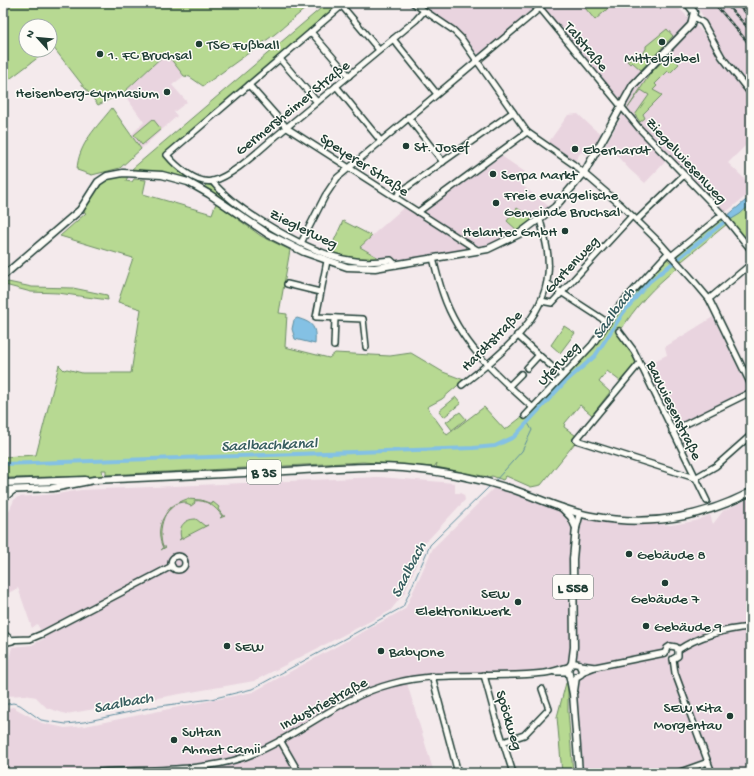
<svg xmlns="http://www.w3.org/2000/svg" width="754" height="776" font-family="'Gochi Hand',sans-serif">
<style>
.built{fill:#e9d4df}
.green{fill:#b7d992;stroke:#6b8b63}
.water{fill:#84c1e4;stroke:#5c8c9e}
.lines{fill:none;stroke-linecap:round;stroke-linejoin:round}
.stream{stroke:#5c8c9e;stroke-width:1}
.canal{stroke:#84c1e4;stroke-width:4}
.minor-casing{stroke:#1f3d34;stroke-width:8}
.major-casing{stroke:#1f3d34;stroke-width:9}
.minor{stroke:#fdfcf7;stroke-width:5}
.major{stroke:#fdfcf7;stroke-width:6}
.rail-casing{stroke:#1f3d34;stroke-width:2.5}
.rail{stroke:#fdfcf7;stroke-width:1;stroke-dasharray:3;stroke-linecap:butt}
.poi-dot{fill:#1f3d34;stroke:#fdfcf7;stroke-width:1.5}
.labels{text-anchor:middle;stroke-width:3;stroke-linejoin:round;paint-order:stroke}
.shield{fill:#fdfcf7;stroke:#62766e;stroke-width:1}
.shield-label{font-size:14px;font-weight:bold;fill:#1f3d34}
.poi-label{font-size:15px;fill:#1f3d34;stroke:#fdfcf7;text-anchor:start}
.street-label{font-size:15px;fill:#1f3d34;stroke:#fdfcf7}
.water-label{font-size:16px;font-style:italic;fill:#385e60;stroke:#fdfcf7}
</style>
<rect width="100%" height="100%" fill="#f4eaec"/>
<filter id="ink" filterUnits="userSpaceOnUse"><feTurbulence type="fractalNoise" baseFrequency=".025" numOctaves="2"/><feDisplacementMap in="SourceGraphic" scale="8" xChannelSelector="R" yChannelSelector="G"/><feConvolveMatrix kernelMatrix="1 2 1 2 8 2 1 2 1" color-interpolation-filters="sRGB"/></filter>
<g filter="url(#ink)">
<g class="built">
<polygon points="416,3 674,3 709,39 735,79 751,98 751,140 728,163 751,185 751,192 726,212 722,211 669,158 645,183 630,170 606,144 627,107 541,5 482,55 478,54 452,25"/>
<polygon points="695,3 743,3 751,8 751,89 726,56"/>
<polygon points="166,53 184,76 172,85 187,102 174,112 177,116 141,149 131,135 144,122 123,93"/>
<polygon points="578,114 594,129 602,134 590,157 588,152 586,155 581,152 575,161 548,143 568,115"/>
<polygon points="500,155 525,172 518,182 551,208 534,222 496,244 481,249 402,261 381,260 360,246 409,203 422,211"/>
<polygon points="713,317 749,390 672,430 642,361 650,363 667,355 665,347"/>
<polygon points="379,477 455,483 455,493 460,493 464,495 465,500 425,543 405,592 390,611 254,681 66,714 47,708 36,697 25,695 6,696 6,672 12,647 32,645 45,638 37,624 32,628 18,588 8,593 5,589 7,511 9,511 14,500 18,497 57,494 81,490"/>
<polygon points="494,488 561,509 572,523 571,586 574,662 552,672 406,680 434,773 3,773 3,709 13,707 42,723 65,728 85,726 253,692 405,609 433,548"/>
<polygon points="749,499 751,499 751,626 732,628 691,641 678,649 672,645 667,648 664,653 667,658 673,660 679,655 679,650 691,642 733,629 751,627 751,773 579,773 575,734 574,678 581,675 584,669 622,661 583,664 577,658 574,585 576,535 581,515 600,520 671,525 695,521 710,515 713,524 723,511"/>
</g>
<g class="green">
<polygon points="3,3 312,3 275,34 203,86 190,77 184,76 166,53 123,93 98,105 53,47 50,49 50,26 26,26 26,50 48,50 3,84"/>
<polygon points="327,3 343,3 165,155 181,172 196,179 197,182 195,183 170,173 132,169"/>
<polygon points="581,3 614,3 595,20"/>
<polygon points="667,29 673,36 641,70 632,62 630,64 627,61 637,53 643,53 646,49 646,46"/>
<polygon points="669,54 679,64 670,73 668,71 655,84 657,86 653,90 662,95 643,114 645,118 640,122 635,115 649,95 641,90 627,109 628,108 650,74"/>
<path d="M112 108 141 149 120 168 92 175 77 170C78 144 97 127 112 108Z"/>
<polygon points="153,119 161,129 142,145 134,135"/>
<path d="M120 176H128L126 181 132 182 134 179 146 180 143 194 212 214 216 203 261 236 290 250 279 313 287 314 285 347 329 358 335 353 390 356 411 353 443 372 464 380 442 399 427 407 447 435 484 407 505 430 532 409 583 357 615 313 665 257 677 268C653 287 635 307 619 333L629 346 636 363 620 381 607 371 599 382 610 392 592 415 580 405 565 423 564 427 579 438 541 485 531 487 506 476 503 480 492 476 488 477 436 467 437 463 434 467 363 462 106 475V470H102L103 476 3 478V457L36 455 59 365 64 370 67 369 82 373H131L141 309 118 302 133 258 60 236 86 213 83 211C93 194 100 179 120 176Z"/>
<polygon points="207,184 219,190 272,227 328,254 343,221 372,236 360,247 384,261 396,265 347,267 268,234 219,200 204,187"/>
<polygon points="751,199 751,247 728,218"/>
<polygon points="517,208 534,220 518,231 507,221"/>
<polygon points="722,217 727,224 682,261 676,254"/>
<polygon points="8,282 32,287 73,288 107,295 108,300 58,293 31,292 5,285"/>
<polygon points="564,326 575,333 560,353 551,345"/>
<polygon points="456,397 461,403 444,417 439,411"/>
<polygon points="460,412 466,419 452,430 446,422"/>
<path d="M187 499 201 500 212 504 213 502 219 507 218 509 223 516H225L220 518 222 516C216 507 206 499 194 501L195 503 191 506 186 504V502C164 501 157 530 163 547H166L161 550 163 548C153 526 166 506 187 499Z"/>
<path d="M196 519 205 526 208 525 179 540 181 538C178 527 184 519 196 519Z"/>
<polygon points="566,683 568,684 568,711 573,773 562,773 557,717"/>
</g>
<g class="water">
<polygon points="751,196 751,204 740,214 730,220 727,216"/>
<path d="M297 318C314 323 316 327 315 344L295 339 292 329 294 320Z"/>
</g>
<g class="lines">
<g class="stream">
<polyline points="495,481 522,451 532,430 528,423"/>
<polyline points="3,705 13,703 20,705 41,720 66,724 84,722 153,707 211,699 252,689 403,607 430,545 490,486"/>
</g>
<polyline class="canal" points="3,464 473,448 495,446 514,437 564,383 595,356 623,313 649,282 728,219"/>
<defs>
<g id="minor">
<path d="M345 3 167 155C176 166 197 185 213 181 234 175 258 151 275 137 322 98 369 59 416 20L424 11"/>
<polyline points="413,3 453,30 461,38 527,132 573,164 622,206 659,242 693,280 709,299 751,385"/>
<polyline points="342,6 379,50"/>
<polyline points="694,17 703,23 722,57 751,94"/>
<polyline points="311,32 349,76"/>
<polyline points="393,39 437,94"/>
<polyline points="280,59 317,102"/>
<polyline points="249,85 287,128 479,251"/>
<polyline points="336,86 380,140"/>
<polyline points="408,117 443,162"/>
<path d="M212 181C236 211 311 254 349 260 363 263 376 262 391 260L396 265"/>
<polyline points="396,198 399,193 513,112"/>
<polyline points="418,212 527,132"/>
<polyline points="637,220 684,175"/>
<polyline points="301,243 325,196 337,178 540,8 639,128 722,214 751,250"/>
<polyline points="671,256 722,215"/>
<path d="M433 258C436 270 439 283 443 294 459 342 496 375 532 407"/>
<polyline points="327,261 316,317 363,319 366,347"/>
<polyline points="547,283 607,322"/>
<polyline points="287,284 320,292"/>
<polyline points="709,299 751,264"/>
<polyline points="541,301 552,303 632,216"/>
<polyline points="619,331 634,351 707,501"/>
<polyline points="517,335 562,376"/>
<polyline points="334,346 335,318"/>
<polyline points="639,364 576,440 695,478 716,466 751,435"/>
<polyline points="527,368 539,355"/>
<path d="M462 385C497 358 544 321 548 274 550 255 545 238 540 220"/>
<polyline points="509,386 521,374"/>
<polyline points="525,416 592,345 619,306 668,253"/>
<polyline points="672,431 751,392"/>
<polyline points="3,499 14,490"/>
<circle cx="178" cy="563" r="7"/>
<polyline points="3,633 10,639"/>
<polyline points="3,640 30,639 42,634 172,566"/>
<polyline points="3,643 12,641"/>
<path d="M678 650C699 636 726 629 751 627"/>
<polyline points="665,653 667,648 670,646 676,647 678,650"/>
<polyline points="673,659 675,673 712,773"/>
<polyline points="673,659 678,656 678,650"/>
<polyline points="581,665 595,667"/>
<polyline points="555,672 568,672"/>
<polyline points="582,672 595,667 665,653"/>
<polyline points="484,675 497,723 513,773"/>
<polyline points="432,676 458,773"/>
<polyline points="280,740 299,773"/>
<polyline points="503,742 524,735 549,709 542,689"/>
<polyline points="3,764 4,773"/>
<path d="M85 773C138 768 194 774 245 757 297 738 337 698 391 684 441 670 493 679 545 673 553 672 560 669 568 667"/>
<polyline points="677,773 708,762"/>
</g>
<g id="major">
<polyline points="3,276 80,210 98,182 107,176 123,173 162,175 188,182 209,194 268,234 304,252 347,267 375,268 488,249 519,234 555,207 584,173 633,85 691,25 694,12 687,3"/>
<polyline points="3,483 85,480"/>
<path d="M3 490 53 488 94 480C158 477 222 474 286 471 325 469 364 465 403 468 440 471 477 478 512 489 538 498 564 511 591 516 647 527 701 518 751 492"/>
<polyline points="562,508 571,517 576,528"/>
<polyline points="572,663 579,664 582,670 581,674 576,677 574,691"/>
<polyline points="579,773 573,694 568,669 572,663 574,647 573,559 576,528 580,513"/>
</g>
</defs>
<use href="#minor" class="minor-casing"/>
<use href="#major" class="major-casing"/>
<use href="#minor" class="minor"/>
<use href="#major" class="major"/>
<defs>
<g id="rail">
<polyline points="714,3 751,46"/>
<polyline points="725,3 751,31"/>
<polyline points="735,3 751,17"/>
</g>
</defs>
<use href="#rail" class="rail-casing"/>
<use href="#rail" class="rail"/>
</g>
</g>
<g class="poi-dot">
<circle cx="662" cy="42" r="4"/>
<circle cx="199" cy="44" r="4"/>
<circle cx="100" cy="54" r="4"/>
<circle cx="167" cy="92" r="4"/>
<circle cx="406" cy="146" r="4"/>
<circle cx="575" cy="149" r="4"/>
<circle cx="493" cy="174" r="4"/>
<circle cx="496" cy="203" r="4"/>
<circle cx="565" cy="231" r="4"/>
<circle cx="629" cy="554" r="4"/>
<circle cx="665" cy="583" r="4"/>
<circle cx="518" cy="602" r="4"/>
<circle cx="646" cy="626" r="4"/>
<circle cx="227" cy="646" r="4"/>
<circle cx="381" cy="651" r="4"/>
<circle cx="730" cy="716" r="4"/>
<circle cx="174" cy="740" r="4"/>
</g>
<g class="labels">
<g class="shield">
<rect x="247" y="460" width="34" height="24" rx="3"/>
<rect x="553" y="575" width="40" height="24" rx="3"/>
</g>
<g class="shield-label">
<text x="264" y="477">B 35</text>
<text x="573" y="592">L 558</text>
</g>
<g class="poi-label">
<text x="207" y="49">TSG Fußball</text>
<text x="108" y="59">1. FC Bruchsal</text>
<text x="662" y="62" text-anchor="middle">Mittelgiebel</text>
<text x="159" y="97" text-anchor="end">Heisenberg-Gymnasium</text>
<text x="414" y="151">St. Josef</text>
<text x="583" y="154">Eberhardt</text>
<text x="501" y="179">Serpa Markt</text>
<text x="504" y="199">Freie evangelische<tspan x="504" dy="17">Gemeinde Bruchsal</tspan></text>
<text x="557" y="236" text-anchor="end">Helantec GmbH</text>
<text x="637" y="559">Gebäude 8</text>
<text x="510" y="598" text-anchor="end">SEW<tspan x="510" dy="17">Elektronikwerk</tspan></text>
<text x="665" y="603" text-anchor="middle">Gebäude 7</text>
<text x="654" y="631">Gebäude 9</text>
<text x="235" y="651">SEW</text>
<text x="389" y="656">BabyOne</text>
<text x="722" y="712" text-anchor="end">SEW Kita<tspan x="722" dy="17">Morgentau</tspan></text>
<text x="182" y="736">Sultan<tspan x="182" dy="17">Ahmet Camii</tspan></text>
</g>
<g class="street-label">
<text transform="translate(587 46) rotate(50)" y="5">Talstraße</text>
<text transform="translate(292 107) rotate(-39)" y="5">Germersheimer Straße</text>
<text transform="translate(687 160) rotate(47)" y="5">Ziegelwiesenweg</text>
<text transform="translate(365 164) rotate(33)" y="5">Speyerer Straße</text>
<text transform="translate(304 228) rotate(26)" y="5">Zieglerweg</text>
<text transform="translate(571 264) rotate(-47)" y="5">Gartenweg</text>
<text transform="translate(491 340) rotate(-45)" y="5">Hardtstraße</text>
<text transform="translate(558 363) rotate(-46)" y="5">Uferweg</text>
<text transform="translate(675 410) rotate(64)" y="5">Bauwiesenstraße</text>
<text transform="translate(323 703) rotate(-28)" y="5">Industriestraße</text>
<text transform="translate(510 720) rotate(73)" y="5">Spöckweg</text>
</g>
<g class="water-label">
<text transform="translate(612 312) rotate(-54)" y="6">Saalbach</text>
<text transform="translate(269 443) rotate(-2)" y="6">Saalbachkanal</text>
<text transform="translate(407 569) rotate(-63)" y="6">Saalbach</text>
<text transform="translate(123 701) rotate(-11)" y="6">Saalbach</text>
</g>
</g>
<rect width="754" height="776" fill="none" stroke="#fdfcf7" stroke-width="16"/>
<rect x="8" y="8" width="738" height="760" fill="none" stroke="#1f3d34" stroke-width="1.5" filter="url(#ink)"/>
<g transform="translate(38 38) rotate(297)"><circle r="19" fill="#fdfcf7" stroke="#a4b0a9"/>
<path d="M0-3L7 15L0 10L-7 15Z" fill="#1f3d34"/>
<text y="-6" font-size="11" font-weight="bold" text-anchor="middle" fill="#1f3d34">N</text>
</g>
</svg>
